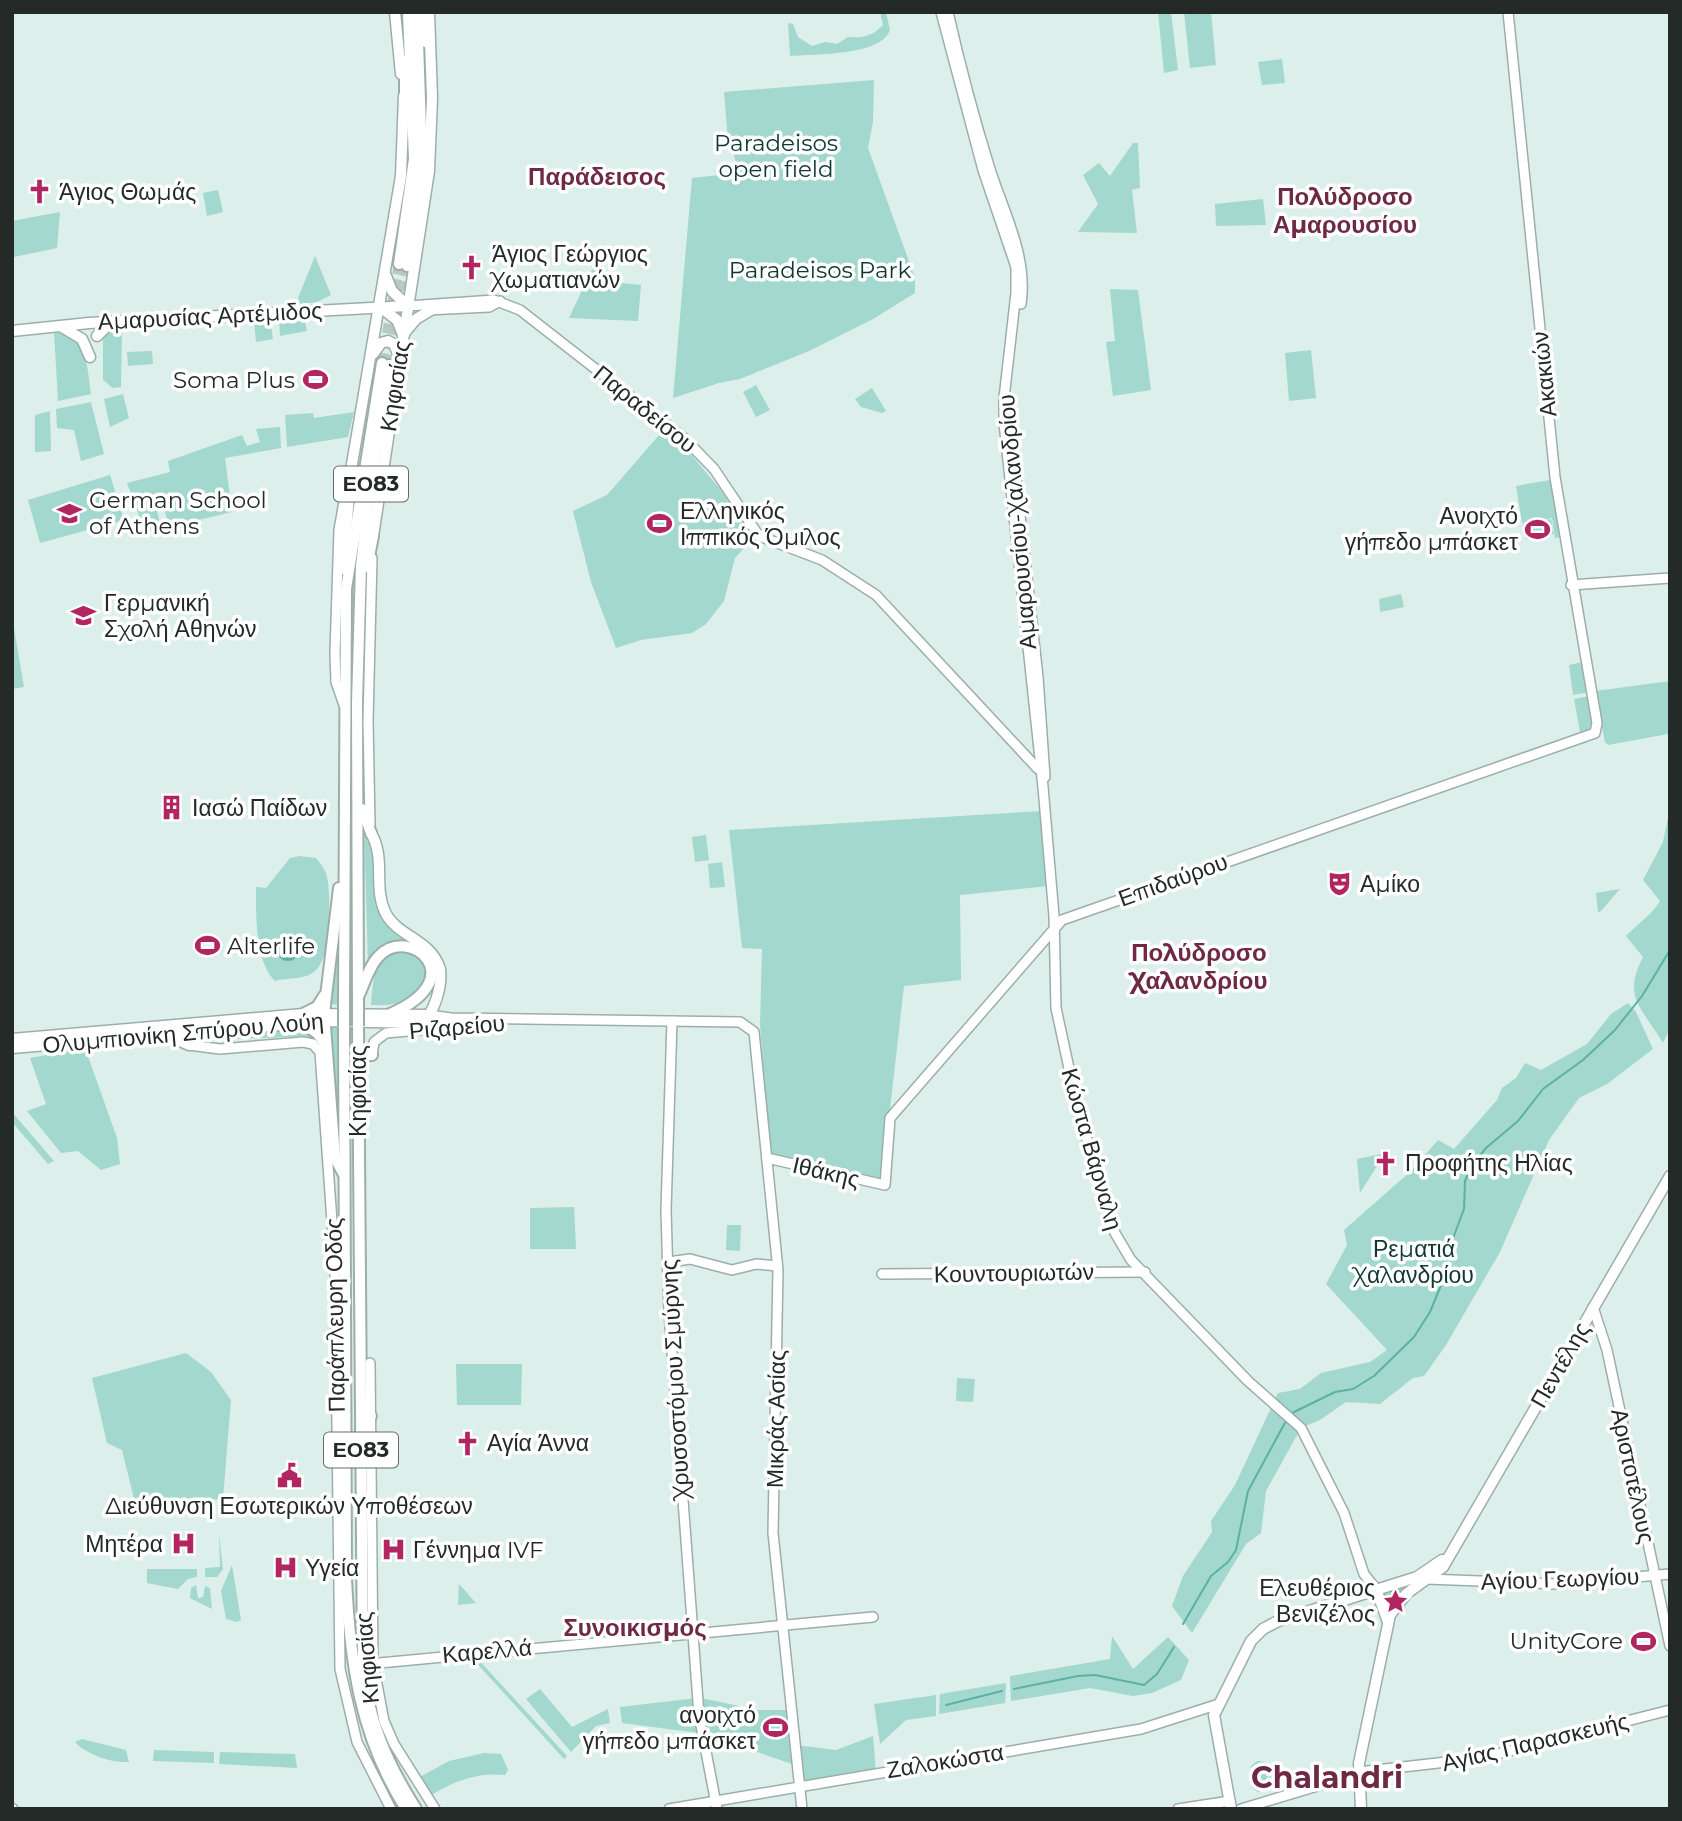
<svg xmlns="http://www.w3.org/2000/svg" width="1682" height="1821" font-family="Montserrat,sans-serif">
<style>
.green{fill:#a2d8cd}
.water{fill:#5cb1a2}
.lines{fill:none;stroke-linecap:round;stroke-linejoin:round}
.stream{stroke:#5cb1a2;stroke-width:2}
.primary-tunnel{stroke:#b8c8c4;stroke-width:10;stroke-dasharray:10 5;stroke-linecap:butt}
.tertiary-casing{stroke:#9daeaa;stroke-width:12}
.secondary-casing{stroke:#9daeaa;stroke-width:13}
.primary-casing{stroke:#9daeaa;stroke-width:14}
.tertiary{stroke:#fff;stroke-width:9}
.secondary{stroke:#fff;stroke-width:10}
.primary{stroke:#fff;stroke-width:10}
.primary-bridge-casing{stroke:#9daeaa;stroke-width:14;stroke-linecap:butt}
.primary-bridge{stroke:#fff;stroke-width:10}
.labels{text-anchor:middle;stroke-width:7;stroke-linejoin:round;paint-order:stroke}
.shield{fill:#fff;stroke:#656a68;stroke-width:2}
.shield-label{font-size:21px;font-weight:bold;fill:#232a28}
.park-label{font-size:23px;fill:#0f3832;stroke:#fff}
.poi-label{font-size:23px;fill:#232a28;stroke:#fff;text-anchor:start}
.street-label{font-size:23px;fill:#232a28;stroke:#fff}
.neighbourhood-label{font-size:24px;font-weight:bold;fill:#6e2a42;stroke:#fff}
.district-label{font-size:30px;font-weight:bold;fill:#6e2a42;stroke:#fff}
</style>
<rect width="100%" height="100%" fill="#ddefeb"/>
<g class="green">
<path d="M880 12H886L890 30C881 56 814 54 790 56L788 23 793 24 798 37 812 46 825 42 837 44 848 37C862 38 872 37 883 25Z"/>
<polygon points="1158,12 1171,12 1178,70 1164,73"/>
<polygon points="1184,12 1211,12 1216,65 1190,68"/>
<polygon points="1282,59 1285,83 1262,85 1258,62"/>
<polygon points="874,80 873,122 868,148 915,278 915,293 873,319 809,351 740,379 719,383 673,398 692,178 738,173 731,141 728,140 724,92"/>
<polygon points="1133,143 1138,143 1140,188 1132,190 1137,233 1078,232 1098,204 1083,175 1099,163 1110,176"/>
<polygon points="218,190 223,212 207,216 203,193"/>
<polygon points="1263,199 1266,225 1216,226 1215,204"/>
<polygon points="60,212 57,248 14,257 12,221"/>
<polygon points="315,256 331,295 317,302 300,304 298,298"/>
<polygon points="596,261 603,263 602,281 641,285 638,321 569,318"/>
<polygon points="1110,289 1138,290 1151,390 1113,396 1106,342 1115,341"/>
<polygon points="304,317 307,331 280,336 279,319"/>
<polygon points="270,320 273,339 256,342 254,321"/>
<polygon points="112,329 122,329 121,387 113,388 103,380 103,336"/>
<path d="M54 332C88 334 87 367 91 394L58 401Z"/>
<polygon points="1311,350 1316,398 1289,401 1285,353"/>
<polygon points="152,351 153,364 128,366 127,352"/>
<polygon points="756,385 770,410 756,417 743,392"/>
<polygon points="872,388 886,411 882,413 861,407 855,399"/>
<polygon points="123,394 129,418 110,427 104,399"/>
<polygon points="91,402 104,454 81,461 74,430 57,428 56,409"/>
<polygon points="50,411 51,451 35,452 35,415"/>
<polygon points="354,412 348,437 287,447 285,415 313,413 314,418"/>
<polygon points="667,426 720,489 753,538 735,558 724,601 706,624 692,633 641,640 616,648 591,582 573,511 607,495"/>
<polygon points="280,427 281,448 225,458 232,512 169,527 164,508 157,510 161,529 145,532 127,483 170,472 168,461 242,435 247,446 260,442 256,429"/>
<polygon points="110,475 124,520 40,543 28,500"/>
<polygon points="1550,480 1560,537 1555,538 1552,518 1522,523 1516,486"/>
<polygon points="1551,519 1554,534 1526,539 1523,524"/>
<polygon points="1401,594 1404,607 1380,612 1379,599"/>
<polygon points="12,616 24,687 12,689"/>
<polygon points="1583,662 1590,692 1573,695 1569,665"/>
<polygon points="1670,681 1668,734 1608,745 1605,742 1595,691"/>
<polygon points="1590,696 1593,722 1589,729 1580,732 1574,699"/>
<path d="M1670 808V1028L1663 1043C1641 1006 1622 998 1643 957L1626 936C1638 923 1651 916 1660 901L1643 880 1663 842Z"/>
<polygon points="1042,811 1049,886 960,895 961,980 904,986 882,1179 769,1153 760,1024 762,949 742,948 729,830"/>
<polygon points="364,824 378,851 381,915 409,941 393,942 368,965"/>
<polygon points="706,835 709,860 695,862 692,837"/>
<path d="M300 856 316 858C320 863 326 870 327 877 331 896 331 955 317 969 306 981 289 977 275 981 255 962 256 914 256 887L266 888 290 858Z"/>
<polygon points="722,862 725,887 710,888 708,864"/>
<polygon points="1620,889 1600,912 1598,912 1596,893"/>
<polygon points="340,901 340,1005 329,1004"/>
<path d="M400 951C416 953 426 961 426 979 411 1003 399 1006 371 1005 373 983 373 956 400 951Z"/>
<polygon points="1628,1003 1636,1012 1653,1049 1607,1084 1579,1098 1549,1140 1500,1252 1446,1345 1424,1376 1413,1378 1380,1404 1346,1402 1320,1420 1301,1428 1266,1491 1261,1533 1246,1544 1192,1633 1172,1606 1183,1576 1212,1532 1211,1521 1235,1485 1278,1393 1300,1389 1321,1373 1370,1362 1387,1350 1326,1284 1347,1245 1344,1230 1411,1171 1438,1140 1454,1149 1497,1100 1502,1088 1516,1078 1525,1063 1541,1070 1587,1044 1611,1014"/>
<polygon points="333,1026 340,1026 339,1129 330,1027"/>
<polygon points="293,1028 308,1031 318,1041 306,1036 197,1041 195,1037"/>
<polygon points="85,1048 117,1138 120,1164 101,1170 78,1151 61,1153 27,1111 46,1104 30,1058"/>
<polygon points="12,1112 54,1161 48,1164 12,1122"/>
<polygon points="1385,1153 1360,1193 1357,1159"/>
<polygon points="574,1207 576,1249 530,1249 530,1208"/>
<polygon points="727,1225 741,1225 740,1251 726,1250"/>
<polygon points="186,1353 211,1372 231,1400 223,1499 135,1503 122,1450 107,1443 92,1378"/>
<polygon points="456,1364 522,1364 521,1405 457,1405"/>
<polygon points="957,1378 975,1379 973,1402 956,1401"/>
<polygon points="219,1533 223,1569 217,1577 205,1577 205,1568 220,1567"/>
<polygon points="232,1565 241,1620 237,1622 226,1619 221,1591"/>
<polygon points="147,1569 197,1569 197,1577 188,1579 178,1589 147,1583"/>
<polygon points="1412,1583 1389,1608 1383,1590"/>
<polygon points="459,1584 476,1603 458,1605"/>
<polygon points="196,1585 198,1598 203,1597 205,1586 210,1588 212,1609 190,1598 191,1588"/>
<polygon points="1112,1636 1133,1669 1168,1637 1189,1660 1181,1680 1152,1693 1133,1696 1090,1688 1011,1701 1010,1676 1110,1659"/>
<polygon points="475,1656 567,1756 564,1759 471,1657"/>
<polygon points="1006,1683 1005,1703 939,1714 940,1694"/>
<polygon points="540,1689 572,1727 608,1709 610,1723 596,1726 571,1752 526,1699"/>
<polygon points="936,1695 936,1716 906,1720 880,1744 874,1704"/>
<polygon points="697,1698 699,1733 622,1723 620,1707"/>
<polygon points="701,1698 758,1710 787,1710 792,1764 705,1734"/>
<polygon points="873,1736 876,1772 800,1783 795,1745 836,1750"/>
<path d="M82 1739 126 1750 129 1762C112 1763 87 1755 75 1742Z"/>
<polygon points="154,1750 214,1752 214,1763 153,1761"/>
<polygon points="220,1752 295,1754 297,1768 219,1764"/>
<path d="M484 1753 501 1754 508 1770 505 1775C477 1772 454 1781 430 1796L418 1778 449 1761Z"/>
<path d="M1257 1761C1270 1761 1286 1770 1285 1785L1258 1792 1252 1788 1251 1766Z"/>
</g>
<circle class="water" cx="288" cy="950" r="11"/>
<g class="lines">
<g class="stream">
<polyline points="1290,1414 1335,1392 1353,1389 1374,1376 1414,1337 1430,1312 1444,1278 1449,1249 1464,1209 1465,1181 1472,1165 1486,1148 1518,1121 1543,1089 1583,1060 1615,1030 1642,996 1670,950"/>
<polyline points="1183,1624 1211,1576 1228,1562 1236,1550 1248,1491 1287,1419"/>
<polyline points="1014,1689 1078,1676 1095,1675 1144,1685 1157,1674 1174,1647"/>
<polyline points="946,1705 1002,1691"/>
</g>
<g class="primary-tunnel">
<polyline points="382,363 399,264"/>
<polyline points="390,365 407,266"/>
</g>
<defs>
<g id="tertiary">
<polyline points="941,12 983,170 1016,267 1016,293 1004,398 1004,423 1043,787 1054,916 1056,1008 1078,1110 1115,1233 1131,1260 1248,1381 1301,1428 1344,1513 1364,1574 1376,1589"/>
<path d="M948 12C960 65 974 118 990 169 1004 213 1028 257 1021 304"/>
<polyline points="408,306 494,300 520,310 684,438 714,469 759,536 822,560 876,595 1038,769"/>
<polyline points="427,310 489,307 500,301"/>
<polyline points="1009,405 1012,447"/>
<polyline points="1014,461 1038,677 1045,777"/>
<polyline points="1571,585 1670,578"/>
<polyline points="344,705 336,682 335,653 339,530 348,479"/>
<polyline points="370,824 368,720 372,558"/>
<polyline points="429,1015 451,1018 740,1022 754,1032 778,1270 773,1533 802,1809"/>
<polyline points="672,1021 666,1210 669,1312 699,1715 717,1809"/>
<polyline points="188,1026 189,1045 220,1049 303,1042 313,1044 320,1052 335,1264 340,1669 357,1742 391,1809"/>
<polyline points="372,1055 374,1042 386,1033 495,1023"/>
<polyline points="767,1158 885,1185 890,1118 1062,920 1595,733 1597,723 1555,477 1508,12"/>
<polyline points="669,1262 690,1259 732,1270 756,1264 777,1266"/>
<polyline points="882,1274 1145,1272"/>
<polyline points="1593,1307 1607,1350 1670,1646"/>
<polyline points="370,1363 373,1663 384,1721 394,1744 435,1809"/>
<polyline points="1427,1579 1557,1584 1670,1574"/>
<polyline points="358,1665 873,1617"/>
<polyline points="12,1808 13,1809"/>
<polyline points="669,1809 1141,1729 1219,1704"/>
<polyline points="1178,1809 1230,1801"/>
<polyline points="1241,1809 1367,1771 1482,1758 1670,1710"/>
</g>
<g id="secondary">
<polyline points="395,12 401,74"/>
<polyline points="386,276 392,291 408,306"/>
<polyline points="380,307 397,320 403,335"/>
<polyline points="62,327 82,339 90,357"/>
<polyline points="12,331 89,323 408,306"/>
<polyline points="405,332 416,319 431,310"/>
<polyline points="97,336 111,322"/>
<polyline points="373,354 381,343 388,341 394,344 399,356"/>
<polyline points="351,470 401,176 404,96"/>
<polyline points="373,536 429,171 432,98 429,12"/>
<polyline points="168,1036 189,1045"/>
<polyline points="12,1039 303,1014 429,1015"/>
<path d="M12 1048 325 1021 421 1023C435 1013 442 986 440 969 431 939 397 937 385 912 373 886 386 859 371 833"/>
<polyline points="1376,1589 1388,1622"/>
<polyline points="1231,1809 1214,1715 1251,1641 1263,1629 1278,1621 1417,1577 1442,1560"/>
<polyline points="1361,1809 1359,1763 1390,1615 1406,1594 1443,1567 1670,1176"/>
</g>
<g id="primary">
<polyline points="425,12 426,42"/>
<polyline points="405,102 405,61"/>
<polyline points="399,264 414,159 408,12"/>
<polyline points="407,266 422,160 417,12"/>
<polyline points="367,567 373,536"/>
<polyline points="343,569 351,470"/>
<polyline points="362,809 371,833"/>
<polyline points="339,888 324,1013 335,1158 343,1173"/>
<path d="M359 995C365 982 369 966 379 956 409 924 474 978 390 1014"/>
<polyline points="344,1005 346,589 382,363"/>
<polyline points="358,1005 357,703 361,566 368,503 390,365"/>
<polyline points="303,1014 317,1007 324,996"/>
<polyline points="303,1023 318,1034 326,1045"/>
<path d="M344 1026 346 1579C350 1662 360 1737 406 1809"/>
<path d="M358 1026 363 1664C367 1718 387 1763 416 1809"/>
<polyline points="358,1056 372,1055"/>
<polyline points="361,1431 371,1416"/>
</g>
</defs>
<use href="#tertiary" class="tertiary-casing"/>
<use href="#secondary" class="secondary-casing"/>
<use href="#primary" class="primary-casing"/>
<use href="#tertiary" class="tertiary"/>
<use href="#secondary" class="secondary"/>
<use href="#primary" class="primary"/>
<defs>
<g id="primary-bridge">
<polyline points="344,1005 344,1026"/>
<polyline points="358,1026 358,1005"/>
</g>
</defs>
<use href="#primary-bridge" class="primary-bridge-casing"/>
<use href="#primary-bridge" class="primary-bridge"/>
</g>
<defs>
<symbol id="church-bare" viewBox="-9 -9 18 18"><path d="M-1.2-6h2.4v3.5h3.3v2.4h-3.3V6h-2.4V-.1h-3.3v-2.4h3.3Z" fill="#b12560" stroke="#fff" stroke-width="2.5" paint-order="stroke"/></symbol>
<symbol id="stadium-bare" viewBox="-9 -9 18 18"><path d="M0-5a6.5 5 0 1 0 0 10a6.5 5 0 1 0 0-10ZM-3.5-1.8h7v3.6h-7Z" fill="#b12560" stroke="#fff" stroke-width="2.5" paint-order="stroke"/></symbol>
<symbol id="school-bare" viewBox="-9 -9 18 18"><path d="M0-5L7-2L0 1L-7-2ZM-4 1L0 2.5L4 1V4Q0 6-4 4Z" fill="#b12560" stroke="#fff" stroke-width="2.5" paint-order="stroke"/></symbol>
<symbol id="building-bare" viewBox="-9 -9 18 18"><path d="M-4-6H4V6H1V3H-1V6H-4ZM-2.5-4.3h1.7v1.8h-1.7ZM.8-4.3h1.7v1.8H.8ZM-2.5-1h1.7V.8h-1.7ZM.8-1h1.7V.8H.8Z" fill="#b12560" stroke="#fff" stroke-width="2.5" paint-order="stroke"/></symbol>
<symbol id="theatre-bare" viewBox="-9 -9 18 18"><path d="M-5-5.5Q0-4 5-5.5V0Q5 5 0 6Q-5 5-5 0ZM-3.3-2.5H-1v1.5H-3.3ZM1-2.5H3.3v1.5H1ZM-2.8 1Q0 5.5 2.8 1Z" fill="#b12560" stroke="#fff" stroke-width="2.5" paint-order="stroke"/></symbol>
<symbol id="civic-bare" viewBox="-9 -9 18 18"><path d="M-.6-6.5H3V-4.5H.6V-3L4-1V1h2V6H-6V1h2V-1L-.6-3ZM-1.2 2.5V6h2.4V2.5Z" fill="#b12560" stroke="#fff" stroke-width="2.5" paint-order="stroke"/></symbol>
<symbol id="hospital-bare" viewBox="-9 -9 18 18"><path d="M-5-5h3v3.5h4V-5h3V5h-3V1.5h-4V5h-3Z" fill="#b12560" stroke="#fff" stroke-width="2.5" paint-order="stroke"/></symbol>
<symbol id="sight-bare" viewBox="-9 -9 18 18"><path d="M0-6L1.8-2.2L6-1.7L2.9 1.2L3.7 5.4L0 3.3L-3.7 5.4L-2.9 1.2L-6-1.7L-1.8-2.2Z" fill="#b12560" stroke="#fff" stroke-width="2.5" paint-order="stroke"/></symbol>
</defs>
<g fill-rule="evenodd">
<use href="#church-bare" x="22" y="174" width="35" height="35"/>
<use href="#church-bare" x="454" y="250" width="35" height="35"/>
<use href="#stadium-bare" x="298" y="362" width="35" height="35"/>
<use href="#school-bare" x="52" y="496" width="35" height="35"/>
<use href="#stadium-bare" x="642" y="506" width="35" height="35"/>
<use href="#stadium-bare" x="1520" y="512" width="35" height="35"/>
<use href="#school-bare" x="66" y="598" width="35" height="35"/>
<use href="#building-bare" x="154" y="790" width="35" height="35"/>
<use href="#theatre-bare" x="1322" y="866" width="35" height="35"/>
<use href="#stadium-bare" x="190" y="928" width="35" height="35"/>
<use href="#church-bare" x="1368" y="1146" width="35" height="35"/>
<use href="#church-bare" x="450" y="1426" width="35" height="35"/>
<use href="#civic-bare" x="272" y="1458" width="35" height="35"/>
<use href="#hospital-bare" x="166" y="1526" width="35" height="35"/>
<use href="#hospital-bare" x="376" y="1532" width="35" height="35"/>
<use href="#hospital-bare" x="268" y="1550" width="35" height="35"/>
<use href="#sight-bare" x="1378" y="1584" width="35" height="35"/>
<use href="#stadium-bare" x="1626" y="1624" width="35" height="35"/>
<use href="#stadium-bare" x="758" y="1710" width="35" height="35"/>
</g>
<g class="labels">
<g class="shield">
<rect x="334" y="466.5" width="74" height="35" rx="5"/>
<rect x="324" y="1432.5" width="74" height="35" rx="5"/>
</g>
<g class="shield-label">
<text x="371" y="491">ΕΟ83</text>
<text x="361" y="1457">ΕΟ83</text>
</g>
<g class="park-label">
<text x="776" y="151">Paradeisos<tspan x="776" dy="26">open field</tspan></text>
<text x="820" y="278">Paradeisos Park</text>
<text x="1414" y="1257">Ρεματιά<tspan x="1414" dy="26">Χαλανδρίου</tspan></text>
</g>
<g class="poi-label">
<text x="59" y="200">Άγιος Θωμάς</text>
<text x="492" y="262">Άγιος Γεώργιος<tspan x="492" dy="26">Χωματιανών</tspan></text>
<text x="295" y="388" text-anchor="end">Soma Plus</text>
<text x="89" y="508">German School<tspan x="89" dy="26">of Athens</tspan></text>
<text x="680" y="519">Ελληνικός<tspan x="680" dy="26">Ιππικός Όμιλος</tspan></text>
<text x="1518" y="524" text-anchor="end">Ανοιχτό<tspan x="1518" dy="26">γήπεδο μπάσκετ</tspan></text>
<text x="104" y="611">Γερμανική<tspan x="104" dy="26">Σχολή Αθηνών</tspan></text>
<text x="192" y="816">Ιασώ Παίδων</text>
<text x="1360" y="892">Αμίκο</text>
<text x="227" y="954">Alterlife</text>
<text x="1405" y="1171">Προφήτης Ηλίας</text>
<text x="487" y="1451">Αγία Άννα</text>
<text x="289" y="1514" text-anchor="middle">Διεύθυνση Εσωτερικών Υποθέσεων</text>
<text x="163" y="1552" text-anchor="end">Μητέρα</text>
<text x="413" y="1558">Γέννημα IVF</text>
<text x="305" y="1576">Υγεία</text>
<text x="1375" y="1596" text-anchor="end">Ελευθέριος<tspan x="1375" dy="26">Βενιζέλος</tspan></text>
<text x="1623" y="1649" text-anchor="end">UnityCore</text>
<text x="756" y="1723" text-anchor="end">ανοιχτό<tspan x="756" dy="26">γήπεδο μπάσκετ</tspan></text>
</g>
<g class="street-label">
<text transform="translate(210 316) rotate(-3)" y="8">Αμαρυσίας Αρτέμιδος</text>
<text transform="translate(1544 374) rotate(-96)" y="8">Ακακιών</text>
<text transform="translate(395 386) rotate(-81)" y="8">Κηφισίας</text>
<text transform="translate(645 409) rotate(39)" y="8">Παραδείσου</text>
<text transform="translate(1017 522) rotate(-95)" y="8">Αμαρουσίου-Χαλανδρίου</text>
<text transform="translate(1173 880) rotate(-20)" y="8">Επιδαύρου</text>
<text transform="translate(457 1027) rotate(-5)" y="8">Ριζαρείου</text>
<text transform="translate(183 1033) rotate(-5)" y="8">Ολυμπιονίκη Σπύρου Λούη</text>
<text transform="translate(358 1091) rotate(-90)" y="8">Κηφισίας</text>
<text transform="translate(1092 1149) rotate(74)" y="8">Κώστα Βάρναλη</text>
<text transform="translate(826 1172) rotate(13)" y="8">Ιθάκης</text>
<text transform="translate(1014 1273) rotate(-1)" y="8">Κουντουριωτών</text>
<text transform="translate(335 1315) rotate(-91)" y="8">Παράπλευρη Οδός</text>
<text transform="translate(1560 1365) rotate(-60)" y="8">Πεντέλης</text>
<text transform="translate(675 1379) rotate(-93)" y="8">Χρυσοστόμου Σμύρνης</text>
<text transform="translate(776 1419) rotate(-89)" y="8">Μικράς Ασίας</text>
<text transform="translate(1633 1476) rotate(78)" y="8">Αριστοτέλους</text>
<text transform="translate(1560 1579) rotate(-2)" y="8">Αγίου Γεωργίου</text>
<text transform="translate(487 1651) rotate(-5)" y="8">Καρελλά</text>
<text transform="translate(367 1658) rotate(-95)" y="8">Κηφισίας</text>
<text transform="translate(1535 1742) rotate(-13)" y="8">Αγίας Παρασκευής</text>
<text transform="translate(945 1761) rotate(-9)" y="8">Ζαλοκώστα</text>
</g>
<g class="neighbourhood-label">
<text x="597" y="185">Παράδεισος</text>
<text x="1345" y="205">Πολύδροσο<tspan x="1345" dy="28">Αμαρουσίου</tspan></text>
<text x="1199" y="961">Πολύδροσο<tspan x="1199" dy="28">Χαλανδρίου</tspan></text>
<text x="635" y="1636">Συνοικισμός</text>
</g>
<g class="district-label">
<text x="1327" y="1788">Chalandri</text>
</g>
</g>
<rect width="1682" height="1821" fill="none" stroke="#232a28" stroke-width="28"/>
</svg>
